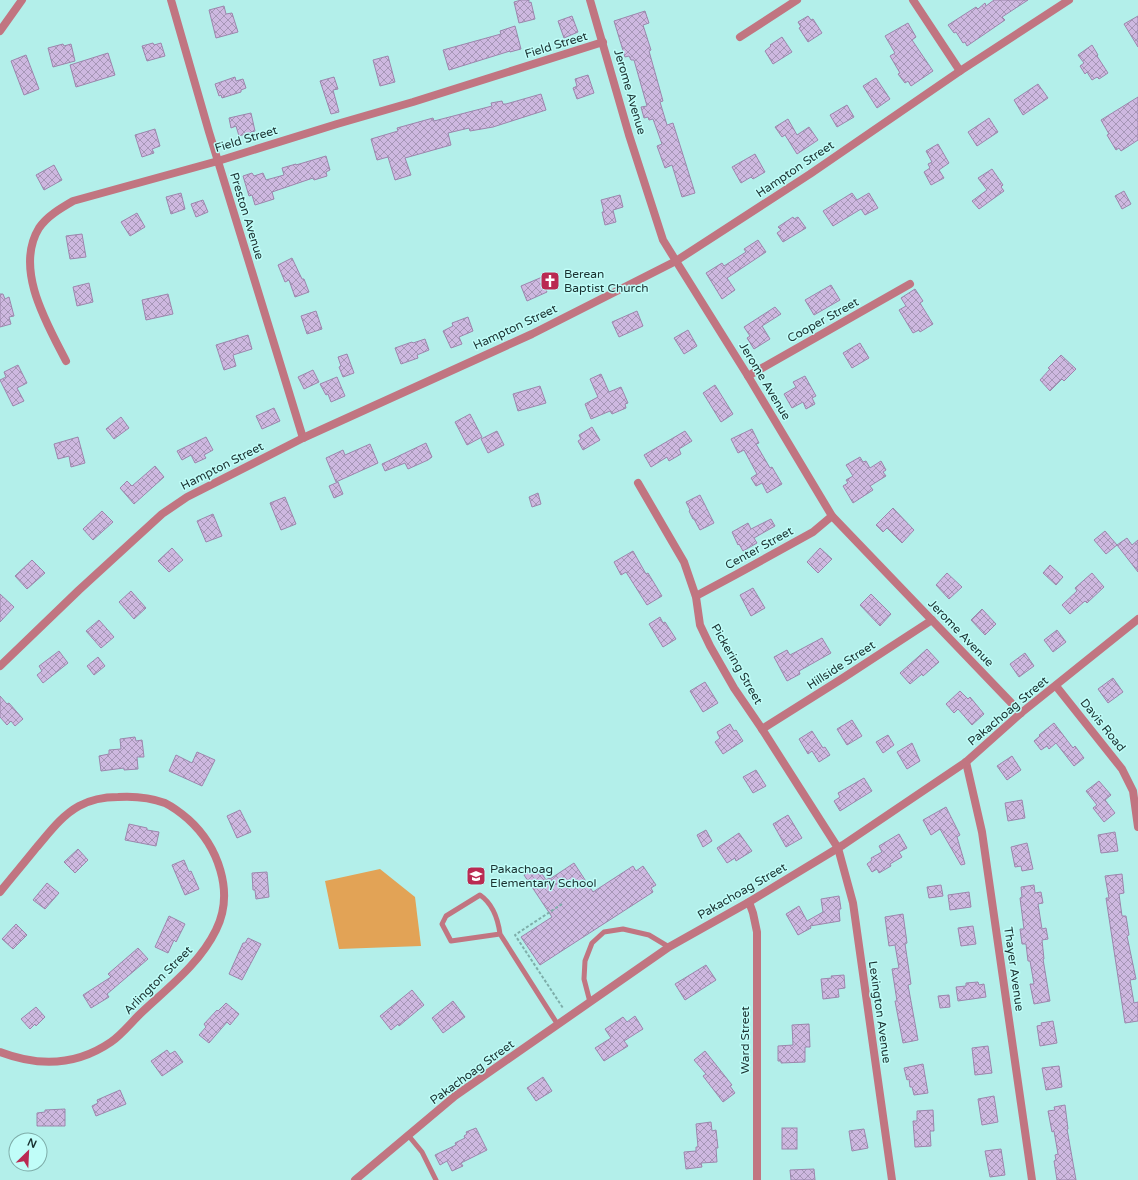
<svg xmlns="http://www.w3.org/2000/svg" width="1138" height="1180" font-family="'Varela Round',sans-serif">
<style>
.grass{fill:#e2a356}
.building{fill:url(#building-cross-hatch);stroke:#9b86ac}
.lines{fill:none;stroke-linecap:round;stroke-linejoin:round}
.path{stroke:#7eaeaa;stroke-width:2;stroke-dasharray:3 2;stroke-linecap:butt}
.service{stroke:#c17581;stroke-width:5}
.minor{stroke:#c17581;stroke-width:8}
.tertiary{stroke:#c17581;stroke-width:8}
.labels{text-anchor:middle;stroke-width:3;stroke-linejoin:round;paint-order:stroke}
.street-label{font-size:12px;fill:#1a3231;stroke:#c0fdf8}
.poi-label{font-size:12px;fill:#1a3231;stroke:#c0fdf8;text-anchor:start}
</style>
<defs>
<pattern id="building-cross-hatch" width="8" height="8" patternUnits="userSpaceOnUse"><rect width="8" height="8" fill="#ceb8e0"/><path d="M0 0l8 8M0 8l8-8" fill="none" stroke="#a696b6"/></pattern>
</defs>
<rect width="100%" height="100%" fill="#b3efea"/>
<polygon class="grass" points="380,869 415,897 421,946 339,949 325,881"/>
<g class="building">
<polygon points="521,0 529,0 529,3 531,2 535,19 519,23 514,2"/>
<polygon points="994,0 1028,0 1002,17 1005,20 989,31 967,46 965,42 963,43 956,32 954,33 948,25 976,7 978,9 985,3 986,6"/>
<polygon points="224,6 226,14 232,13 238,32 216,38 209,10"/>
<polygon points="645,11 649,23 643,25 651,50 649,51 663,101 660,102 667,125 673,123 695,193 682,197 672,165 665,168 657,146 662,144 653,119 649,120 648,117 644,118 641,107 647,106 634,60 631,60 629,56 625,57 614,21"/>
<polygon points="572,16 578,32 564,38 558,21"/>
<polygon points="808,16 811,20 813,19 822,33 808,42 799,28 801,27 798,22"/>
<polygon points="1138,16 1138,47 1124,24"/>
<polygon points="908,23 916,37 912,40 933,71 911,86 908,81 905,83 898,74 900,73 890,56 895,53 885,36"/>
<polygon points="515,26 521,49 510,52 510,51 449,70 443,50 501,34 500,31"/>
<polygon points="782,37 792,52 773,64 765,51 771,46 770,45"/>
<polygon points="153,43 154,45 161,43 165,56 147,61 142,46"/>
<polygon points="63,44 64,46 71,44 75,61 53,67 48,48"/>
<polygon points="1092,45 1098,55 1097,56 1108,73 1099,79 1097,77 1092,80 1087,72 1085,74 1080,66 1084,63 1078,55"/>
<polygon points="108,53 115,75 76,87 70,65"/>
<polygon points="26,55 39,89 24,95 11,61"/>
<polygon points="388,56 395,82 380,86 373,60"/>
<polygon points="588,75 594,93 577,99 573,88 577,86 575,79"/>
<polygon points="235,77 236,81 243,79 246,88 241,90 241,92 222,98 221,95 219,96 215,84"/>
<polygon points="334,77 338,89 333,90 339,112 331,114 320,81"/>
<polygon points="876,78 890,99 877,108 863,86"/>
<polygon points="1038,84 1048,98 1023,115 1014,100"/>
<polygon points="541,94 546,110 493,127 470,131 469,128 448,133 451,145 405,158 411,175 395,180 388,157 377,160 371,139 398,131 397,128 433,118 434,121 492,106 491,103 502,101 503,104 506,104"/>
<polygon points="1138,97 1138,140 1121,151 1119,148 1116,150 1107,135 1109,134 1101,120"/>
<polygon points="847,105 854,117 837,127 830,115"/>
<polygon points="251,113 255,131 239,136 236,126 231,128 229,118"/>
<polygon points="989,118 998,132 977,146 968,132"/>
<polygon points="788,119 797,135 809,127 818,140 797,154 785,135 782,137 775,127"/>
<polygon points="155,129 160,146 152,149 154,153 142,157 135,135"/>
<polygon points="938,144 949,163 939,170 944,178 931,185 924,172 930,168 928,164 932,162 926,151"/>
<polygon points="755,154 765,172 753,179 751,177 741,183 732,167"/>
<polygon points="326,156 330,170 326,172 327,176 314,180 313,178 272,192 274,199 255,205 252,195 249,196 243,176 252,173 254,176 263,173 266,180 284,175 282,168 296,164 296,165"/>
<polygon points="54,165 62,180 44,190 36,175"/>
<polygon points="992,169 1003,185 1001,187 1004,191 979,209 972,201 987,190 978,178"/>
<polygon points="1124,191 1131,204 1122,209 1115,196"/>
<polygon points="181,193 185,209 171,214 166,197"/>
<polygon points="852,193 857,200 869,193 878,208 865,215 861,209 833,226 823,211"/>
<polygon points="620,195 623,207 613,210 616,222 605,225 602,212 604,212 601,200"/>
<polygon points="203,200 208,212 196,217 191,204"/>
<polygon points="137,213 145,227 130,236 121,222"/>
<polygon points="793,217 794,219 798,217 806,228 783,242 777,233 781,230 778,227"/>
<polygon points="82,234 86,257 70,259 66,236"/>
<polygon points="758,240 766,252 727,278 735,290 722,299 706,273 722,263 724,266 746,252 744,249"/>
<polygon points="292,258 302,279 304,279 309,292 295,297 289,280 285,282 278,265"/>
<polygon points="547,275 553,287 546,290 547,292 527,301 521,286"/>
<polygon points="89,283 93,302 77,306 73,287"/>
<polygon points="831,285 840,300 814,315 805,300"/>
<polygon points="915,289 923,301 920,303 933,324 920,332 919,330 913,333 899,310 906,306 901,298"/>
<polygon points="0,294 3,294 5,299 9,297 14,316 9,317 11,324 0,327"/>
<polygon points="168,294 173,314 146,320 142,300"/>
<polygon points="775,307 781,314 762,326 770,339 754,349 747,338 750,336 744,327"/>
<polygon points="316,311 322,329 307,334 301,316"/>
<polygon points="637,311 643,326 619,337 612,322"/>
<polygon points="468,317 473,331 459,337 462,344 451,348 443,331 453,326 452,323"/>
<polygon points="688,330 697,346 684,354 674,338"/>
<polygon points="248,335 252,349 233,355 236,366 224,370 216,345"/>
<polygon points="425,339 429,350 417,355 418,358 401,364 395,348 412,342 413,343"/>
<polygon points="860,343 869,358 852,368 843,353"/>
<polygon points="347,354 354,373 343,377 339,367 341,366 338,357"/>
<polygon points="1061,355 1076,369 1064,381 1062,379 1050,391 1040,380 1050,369 1048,368"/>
<polygon points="18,365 27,383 17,388 24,401 13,406 0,380 6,377 4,372"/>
<polygon points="313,370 319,382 304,389 298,377"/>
<polygon points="601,374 609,392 621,387 628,403 625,404 626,408 612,414 610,411 591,419 585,404 598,397 590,379"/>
<polygon points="805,376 816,396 812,398 815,404 806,409 803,402 792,408 784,394 796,387 793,382"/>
<polygon points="337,377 345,396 331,402 328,394 326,395 320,384"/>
<polygon points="715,385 733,414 721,422 703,393"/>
<polygon points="540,386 546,403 518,411 513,394"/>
<polygon points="274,408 280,421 262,429 256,416"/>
<polygon points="470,414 482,437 467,445 455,422"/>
<polygon points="121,417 129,428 114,439 106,429"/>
<polygon points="592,427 600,440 583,450 578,441 581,439 579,435"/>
<polygon points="752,429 759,443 756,444 770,468 772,467 782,484 767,493 762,483 756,486 751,478 757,474 744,450 738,453 731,439"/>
<polygon points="497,431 504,445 488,453 481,439"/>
<polygon points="685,431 692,441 679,449 681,454 669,461 667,457 651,467 644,455"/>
<polygon points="78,437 85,463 71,467 69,456 58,459 54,444"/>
<polygon points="206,437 213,450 204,455 206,458 195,463 191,455 182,460 177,451"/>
<polygon points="426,443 432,457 428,460 408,469 405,463 385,471 382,464"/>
<polygon points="370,444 378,463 336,482 326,458 343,450 345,455"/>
<polygon points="860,457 863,462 866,461 870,468 881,461 886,470 883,472 886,476 870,486 873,490 853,503 843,486 848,483 846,480 853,476 846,465"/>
<polygon points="155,466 164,477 134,504 120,488 127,481 132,486"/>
<polygon points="338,482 343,494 334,498 329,486"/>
<polygon points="538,493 541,504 532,507 529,497"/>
<polygon points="700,495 714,523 700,530 694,519 693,519 689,511 690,510 686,502"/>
<polygon points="285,497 296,524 281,530 270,503"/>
<polygon points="893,508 914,530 902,543 887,528 883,532 876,525"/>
<polygon points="102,511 113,522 93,540 83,529"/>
<polygon points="213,514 222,536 206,542 197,521"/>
<polygon points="771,519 775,526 754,538 757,543 743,551 739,544 738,545 732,532 748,523 751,529"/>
<polygon points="1105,531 1117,545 1106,554 1094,540"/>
<polygon points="1127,538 1132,545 1138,540 1138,572 1117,545"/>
<polygon points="172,548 183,560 169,572 158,561"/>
<polygon points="820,548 832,559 818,573 807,562"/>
<polygon points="633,551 646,574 648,573 662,596 647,605 626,572 621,575 614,562"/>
<polygon points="32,560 45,573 27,589 15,576"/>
<polygon points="1050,565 1063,577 1056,585 1043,573"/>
<polygon points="947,573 962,587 949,599 936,585"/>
<polygon points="1092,573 1104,587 1087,603 1085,601 1070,614 1062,605 1077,591 1075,588"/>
<polygon points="753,588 765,608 751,616 740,595"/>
<polygon points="131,591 146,608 134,619 119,602"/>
<polygon points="0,594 14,607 0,622"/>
<polygon points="871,594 891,614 880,626 860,605"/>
<polygon points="982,609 996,624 985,635 971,620"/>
<polygon points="660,617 663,623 665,622 676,639 663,647 649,624"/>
<polygon points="99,620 114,637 101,648 86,631"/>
<polygon points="1057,630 1066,642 1053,652 1044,640"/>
<polygon points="822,638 831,653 799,671 800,674 787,681 774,657 787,650 790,655"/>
<polygon points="927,649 939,662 923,676 922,674 910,684 900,673"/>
<polygon points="59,651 68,663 43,683 37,675 42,671 39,666"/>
<polygon points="1025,653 1034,666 1019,677 1010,664"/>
<polygon points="98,657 105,666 94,675 87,666"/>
<polygon points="1113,678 1123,692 1108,703 1098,689"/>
<polygon points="705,682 718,703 703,712 690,691"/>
<polygon points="960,691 968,699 970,697 984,714 972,725 958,709 954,713 946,704"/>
<polygon points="0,696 7,704 9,703 23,719 15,726 11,721 7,725 0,717"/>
<polygon points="852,720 862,736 847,745 837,729"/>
<polygon points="1054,723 1073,748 1075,746 1084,758 1074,766 1056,743 1049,749 1047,746 1041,750 1034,741 1040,736 1039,735"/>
<polygon points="730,724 734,731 736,730 743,741 723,754 715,742 720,738 717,732"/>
<polygon points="812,731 823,748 825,747 830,755 819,762 812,751 808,754 799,739"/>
<polygon points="888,735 894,745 883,753 876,742"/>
<polygon points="135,737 136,741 142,740 144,757 137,757 138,769 124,770 124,768 101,771 99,756 109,754 109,750 121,749 120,739"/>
<polygon points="912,743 920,761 907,769 897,752"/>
<polygon points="197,752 215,760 202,786 169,771 176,755 192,763"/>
<polygon points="1012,756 1021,770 1007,780 997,766"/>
<polygon points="756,770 766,786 753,793 743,777"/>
<polygon points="864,778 872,791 840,811 834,801 840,797 838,793"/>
<polygon points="1099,781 1111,795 1105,800 1115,813 1104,822 1093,808 1097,805 1086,791"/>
<polygon points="1022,800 1025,818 1008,821 1005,803"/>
<polygon points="946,807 960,835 957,837 965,864 961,865 940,829 931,835 923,820"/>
<polygon points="240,810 251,832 237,838 227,816"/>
<polygon points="788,815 802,838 786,847 773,824"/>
<polygon points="129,824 147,828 147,830 159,832 156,846 125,840"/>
<polygon points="706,830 712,841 703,847 697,835"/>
<polygon points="1115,832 1118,851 1101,853 1098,835"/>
<polygon points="739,833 752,851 736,861 735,858 727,863 717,848"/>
<polygon points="899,834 907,848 899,852 902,857 890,864 891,866 879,873 877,869 872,872 867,864 872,860 871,858 882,852 879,846"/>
<polygon points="1027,843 1033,869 1022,871 1021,866 1015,867 1011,847"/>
<polygon points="78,849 88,860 75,873 64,862"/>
<polygon points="184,860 189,872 191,871 199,889 185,895 172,865"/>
<polygon points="574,863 593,892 633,866 636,871 643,866 656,885 651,888 653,892 540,965 521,937 552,917 524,875 537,866 546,880 549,878 550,879"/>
<polygon points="267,872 269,897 256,899 255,890 253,890 252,873"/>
<polygon points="1122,874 1124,893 1119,894 1122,916 1126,916 1129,935 1127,936 1136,979 1130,980 1134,1003 1138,1002 1138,1021 1125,1023 1106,898 1109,898 1105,876"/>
<polygon points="47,883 59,893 45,909 33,900"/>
<polygon points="941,885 943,896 929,898 927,887"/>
<polygon points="1034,885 1035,893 1041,892 1043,903 1038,904 1042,929 1046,928 1048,939 1042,940 1044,959 1043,959 1050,1001 1034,1004 1030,984 1034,984 1030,961 1028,961 1026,944 1022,944 1020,929 1024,929 1020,898 1022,897 1021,887"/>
<polygon points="969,892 971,907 950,910 948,895"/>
<polygon points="839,896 841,909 839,909 840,921 810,926 811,928 798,935 786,914 799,906 807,921 823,912 821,899"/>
<polygon points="903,914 907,943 905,944 911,984 908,985 918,1040 903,1043 895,1001 897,1001 892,969 899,968 895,945 889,946 885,917"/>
<polygon points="169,916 185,924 176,942 174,940 168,953 155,947"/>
<polygon points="16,924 27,935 13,949 2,939"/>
<polygon points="973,926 976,944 961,946 958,928"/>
<polygon points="248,938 261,944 242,980 229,974 243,943 245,943"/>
<polygon points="138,948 148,959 107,994 109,997 91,1008 83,995 111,977 108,974"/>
<polygon points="706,965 716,980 685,1000 675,984"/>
<polygon points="844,975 845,988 838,989 839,997 823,999 821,979 832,978 831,976"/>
<polygon points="978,982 979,985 984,984 986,997 958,1001 956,987 966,986 966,983"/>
<polygon points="412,990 424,1005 399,1026 398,1024 391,1030 380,1016"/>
<polygon points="949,995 950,1007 940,1008 938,996"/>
<polygon points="453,1001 465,1017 443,1033 432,1018"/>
<polygon points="226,1003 239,1014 230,1025 227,1022 209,1043 199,1035 206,1027 204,1024 217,1010 218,1011"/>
<polygon points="36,1007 45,1017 36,1026 35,1024 30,1029 21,1019"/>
<polygon points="635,1016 643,1029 624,1041 628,1046 604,1061 595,1048 611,1038 605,1029 623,1017 627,1022"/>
<polygon points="1053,1021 1057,1043 1040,1046 1037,1026 1042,1025 1041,1023"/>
<polygon points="809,1024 810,1047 805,1047 805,1062 781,1063 781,1061 778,1061 778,1046 793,1045 792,1025"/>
<polygon points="988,1046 992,1073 975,1075 972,1048"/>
<polygon points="167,1050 170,1054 175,1051 183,1062 162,1076 151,1061"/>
<polygon points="705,1051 732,1085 730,1086 735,1093 723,1102 703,1076 706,1074 694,1060"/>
<polygon points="923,1064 928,1093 914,1095 912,1087 910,1087 909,1079 907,1080 904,1068"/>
<polygon points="1059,1066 1062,1087 1046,1090 1042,1068"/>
<polygon points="543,1077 552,1091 536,1101 527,1088"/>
<polygon points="120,1090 126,1104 96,1116 92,1106 98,1103 97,1100"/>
<polygon points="994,1096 998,1122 982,1125 978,1099"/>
<polygon points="1065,1105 1068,1129 1067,1129 1076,1180 1057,1180 1054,1161 1056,1160 1055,1155 1058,1154 1054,1131 1052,1132 1048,1111 1055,1110 1054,1107"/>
<polygon points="65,1109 65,1126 37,1126 37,1113 45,1112 45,1110"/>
<polygon points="933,1110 934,1131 930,1131 931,1146 915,1147 913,1121 917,1121 917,1111"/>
<polygon points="711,1122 712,1131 716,1130 718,1148 716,1148 717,1162 701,1163 702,1167 686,1169 684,1152 696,1151 696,1147 698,1147 696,1124"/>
<polygon points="476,1128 487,1150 461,1163 463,1166 452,1171 447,1161 440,1165 435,1155 456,1145 455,1143 465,1138 464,1136 467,1134 466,1132"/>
<rect x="782" y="1128" width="15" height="21"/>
<polygon points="864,1129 868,1148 852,1151 849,1131"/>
<polygon points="1001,1149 1005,1175 990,1177 985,1151"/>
<polygon points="814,1169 815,1180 791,1180 790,1170"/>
</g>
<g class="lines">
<polyline class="path" points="562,904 515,935 563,1008"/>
<g class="service">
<path d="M500 934 451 941 442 924 446 916 480 895C493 904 498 919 500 934L558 1025"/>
<polyline points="590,1002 584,979 585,961 592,943 604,932 623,929 649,935 669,947"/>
<polyline points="408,1135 422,1152 436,1180"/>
</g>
<g class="minor">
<polyline points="171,0 209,132 303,438"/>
<polyline points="590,0 629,135 663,240 676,261 748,376 832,516 1021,713"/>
<polyline points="913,0 960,71"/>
<polyline points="0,31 22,0"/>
<polyline points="740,37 797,0"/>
<path d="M66 361C47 324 14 269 39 228 47 216 61 208 73 201L218 161 337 124 413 102 603 42"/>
<polyline points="748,376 910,284"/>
<polyline points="638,483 684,562 696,597 700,625 710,646 734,688 762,729 838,848 853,903 892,1180"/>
<polyline points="696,596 737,574 813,532 832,516"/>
<polyline points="0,666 79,590 162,514 187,497 303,438 532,334 676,261 810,174 960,71 1069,0"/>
<polyline points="1056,686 1122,769 1133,791 1138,827"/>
<polyline points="762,729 843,678 932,620"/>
<polyline points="966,762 982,832 1032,1180"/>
<path d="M0 892C12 877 24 863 36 848 49 833 61 816 79 806 90 800 105 797 118 797 135 796 149 797 165 803 173 807 181 813 188 819 218 846 235 892 216 930 199 965 166 989 138 1016 130 1024 121 1035 111 1042 76 1066 39 1067 0 1052"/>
<polyline points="749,902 753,913 757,932 757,1180"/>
</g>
<polyline class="tertiary" points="355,1180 455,1096 669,947 749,902 843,845 966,762 1021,713 1138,619"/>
</g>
<defs>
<symbol id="church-square" viewBox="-11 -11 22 22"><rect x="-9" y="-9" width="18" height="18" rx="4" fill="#ba2a52" stroke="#c0fdf8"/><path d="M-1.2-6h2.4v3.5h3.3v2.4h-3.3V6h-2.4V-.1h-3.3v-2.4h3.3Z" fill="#fff"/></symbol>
<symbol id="school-square" viewBox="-11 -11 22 22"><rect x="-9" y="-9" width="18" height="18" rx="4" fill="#ba2a52" stroke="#c0fdf8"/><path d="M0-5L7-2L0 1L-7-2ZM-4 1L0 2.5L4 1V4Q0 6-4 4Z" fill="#fff"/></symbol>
</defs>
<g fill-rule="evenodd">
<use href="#church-square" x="539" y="270" width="22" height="22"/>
<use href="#school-square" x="465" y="865" width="22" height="22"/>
</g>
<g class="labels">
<g class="street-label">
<text transform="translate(556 45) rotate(-17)" y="4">Field Street</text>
<text transform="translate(630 92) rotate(74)" y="4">Jerome Avenue</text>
<text transform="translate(246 139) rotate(-17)" y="4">Field Street</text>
<text transform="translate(795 169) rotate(-34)" y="4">Hampton Street</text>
<text transform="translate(247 216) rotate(73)" y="4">Preston Avenue</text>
<text transform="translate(823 320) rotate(-29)" y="4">Cooper Street</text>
<text transform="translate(515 327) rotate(-25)" y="4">Hampton Street</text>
<text transform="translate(765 381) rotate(59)" y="4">Jerome Avenue</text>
<text transform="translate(222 466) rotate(-27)" y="4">Hampton Street</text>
<text transform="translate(759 548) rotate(-29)" y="4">Center Street</text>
<text transform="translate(961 633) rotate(46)" y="4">Jerome Avenue</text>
<text transform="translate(737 664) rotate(60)" y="4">Pickering Street</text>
<text transform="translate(841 665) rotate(-33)" y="4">Hillside Street</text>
<text transform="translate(1008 711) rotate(-40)" y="4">Pakachoag Street</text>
<text transform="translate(1103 725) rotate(51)" y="4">Davis Road</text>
<text transform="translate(742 891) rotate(-30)" y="4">Pakachoag Street</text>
<text transform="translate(1014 969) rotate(82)" y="4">Thayer Avenue</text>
<text transform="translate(158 980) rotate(-45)" y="4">Arlington Street</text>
<text transform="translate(880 1012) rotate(82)" y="4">Lexington Avenue</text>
<text transform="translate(745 1040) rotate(-90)" y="4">Ward Street</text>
<text transform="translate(472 1072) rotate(-36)" y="4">Pakachoag Street</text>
</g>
<g class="poi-label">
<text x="564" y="278">Berean<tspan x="564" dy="14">Baptist Church</tspan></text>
<text x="490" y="873">Pakachoag<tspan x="490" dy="14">Elementary School</tspan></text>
</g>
</g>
<g transform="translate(28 1152) rotate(24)"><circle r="19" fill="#c0fdf8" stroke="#7eaca8"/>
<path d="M0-3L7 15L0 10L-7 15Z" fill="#ba2a52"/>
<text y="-6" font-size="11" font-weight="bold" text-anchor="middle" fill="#1a3231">N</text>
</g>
</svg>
